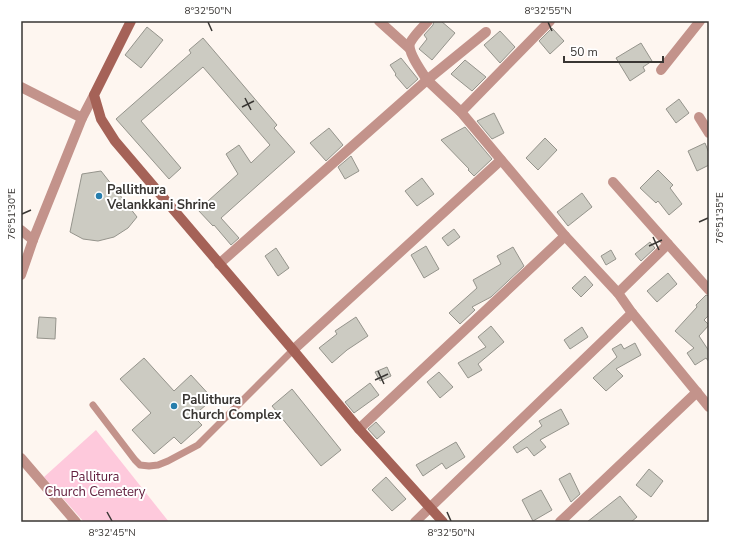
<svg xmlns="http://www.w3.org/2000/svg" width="730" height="543" font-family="'Nunito Sans',sans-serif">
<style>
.green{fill:#fec9dc}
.building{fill:#cccbc2;stroke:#95948c}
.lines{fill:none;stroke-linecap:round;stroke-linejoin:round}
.service{stroke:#c3938b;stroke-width:7}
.minor{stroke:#c3938b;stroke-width:10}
.secondary{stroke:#a56257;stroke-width:10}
.ticks{fill:none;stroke:#393633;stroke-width:1.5}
.poi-dot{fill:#267ead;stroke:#fff;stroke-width:1.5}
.labels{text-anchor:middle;stroke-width:4;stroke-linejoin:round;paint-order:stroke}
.poi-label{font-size:13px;font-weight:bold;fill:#393633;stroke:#fff;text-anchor:start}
.park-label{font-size:13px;fill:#63203f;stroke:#fff}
.neatline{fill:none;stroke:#393633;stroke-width:1.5}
.ticks-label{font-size:10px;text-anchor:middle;fill:#393633}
</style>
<rect width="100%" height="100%" fill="#fef6f0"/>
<polygon class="green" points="96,430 169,522 84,522 44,477"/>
<g class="building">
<polygon points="434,21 441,21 455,33 432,60 419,49 427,39 424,35 433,25"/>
<polygon points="147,27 163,40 141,68 125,55"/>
<polygon points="552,28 564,41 550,54 539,41"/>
<polygon points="500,31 515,47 500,63 484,45"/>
<polygon points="203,38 277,125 274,128 295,152 221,218 239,238 231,245 214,225 213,226 198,210 238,174 226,154 239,145 251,163 270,145 203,67 141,121 181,168 169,179 116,119 191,53 189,50"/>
<polygon points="641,43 652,61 643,67 645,71 630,81 616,58"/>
<polygon points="401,58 418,79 407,89 395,75 396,74 390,65"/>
<polygon points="465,60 486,77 472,91 451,74"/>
<polygon points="679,99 689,113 676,123 666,109"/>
<polygon points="494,113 504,133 492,139 477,121"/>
<polygon points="465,127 492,159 474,176 468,170 469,169 441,140"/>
<polygon points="329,128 343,145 326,161 310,143"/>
<polygon points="545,138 557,150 538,170 526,158"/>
<polygon points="705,143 709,153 709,165 697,171 688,151"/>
<polygon points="351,156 359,171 345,179 338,167"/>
<polygon points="658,170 673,185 670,188 682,204 669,215 658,201 656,203 640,188"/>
<polygon points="101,171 137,217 128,228 114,237 98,241 83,239 70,232 82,174"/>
<polygon points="422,178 434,194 417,206 405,191"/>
<polygon points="582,193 592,207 568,226 557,212"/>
<polygon points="454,229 460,237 448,246 442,238"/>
<polygon points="650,242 655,248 641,261 635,254"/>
<polygon points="426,246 439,269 424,278 411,255"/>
<polygon points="513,247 524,266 491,297 472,307 475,310 460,324 449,313 477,288 473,280 501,264 497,256"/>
<polygon points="276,248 289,268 278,276 265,256"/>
<polygon points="611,250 616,259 606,265 601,256"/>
<polygon points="668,273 677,284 657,302 647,291"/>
<polygon points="585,276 593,285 581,297 572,288"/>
<polygon points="706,295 709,296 709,315 704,320 709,325 699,336 709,351 709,362 706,358 695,365 687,353 694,348 675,331 697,307 696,305"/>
<polygon points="39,317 56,318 55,339 37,338"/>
<polygon points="356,317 368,336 347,350 332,363 319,348 337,334 335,331"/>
<polygon points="491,326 504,342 478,364 482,370 468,378 458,363 486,347 478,337"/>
<polygon points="582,327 588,337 570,349 564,340"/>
<polygon points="635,343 641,355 616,369 623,376 606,391 593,378 617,357 612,349 621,344 624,349"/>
<polygon points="144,358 174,391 191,375 213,399 193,416 202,425 181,444 174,437 154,454 132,430 151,413 120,379"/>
<polygon points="387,367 391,376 380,381 375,372"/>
<polygon points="439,372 453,387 440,398 427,382"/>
<polygon points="370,383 379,395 354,413 345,402"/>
<polygon points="292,389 341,450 321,466 272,406"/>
<polygon points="561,409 569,424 540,440 546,447 534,456 527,447 517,453 513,447 542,426 539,421"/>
<polygon points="376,422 385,432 377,439 368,429"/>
<polygon points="456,442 465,457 446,469 442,463 423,476 416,465"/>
<polygon points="649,469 663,481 651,497 636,485"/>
<polygon points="570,473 580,494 571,502 559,479"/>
<polygon points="386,477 406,499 392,511 372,490"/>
<polygon points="541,490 552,510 533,521 522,500"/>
<polygon points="620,496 637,517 631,522 587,522"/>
</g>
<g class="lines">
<polyline class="service" points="93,405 135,460 140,465 149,466 158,465 168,461 198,445 293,350"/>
<g class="minor">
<polyline points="379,21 409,48"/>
<path d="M428 21C422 28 414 35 410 43 407 52 422 72 427 80L486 32"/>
<polyline points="661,70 700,21"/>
<polyline points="21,87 82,118"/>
<polyline points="461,112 550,21"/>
<polyline points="699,117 709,133"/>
<polyline points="613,182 668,244"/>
<polyline points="21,230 33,240"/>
<polyline points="219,264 427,80 461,112 565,236 618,293 632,313 709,407"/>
<polyline points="21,275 33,240 82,118 94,95"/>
<polyline points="618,293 668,244 709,290"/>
<polyline points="293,350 501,160"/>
<polyline points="359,429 565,236"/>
<polyline points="21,458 76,522"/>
<polyline points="415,522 632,313"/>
<polyline points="560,522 697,392"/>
</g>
<polyline class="secondary" points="131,21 94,95 101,119 115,141 293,350 359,429 443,522"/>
</g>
<path class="ticks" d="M208 22 212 31M548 22 552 31M245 98 251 110M242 107 254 101M22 214 31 210M699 222 708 218M653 237 659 250M649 246 662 240M378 371 384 384M375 380 388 374M107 512 112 521M447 512 451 521"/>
<g class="poi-dot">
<circle cx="99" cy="196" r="4"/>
<circle cx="174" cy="406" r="4"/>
</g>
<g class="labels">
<g class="poi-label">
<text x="107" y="194">Pallithura<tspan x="107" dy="15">Velankkani Shrine</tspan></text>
<text x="182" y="404">Pallithura<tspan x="182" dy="15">Church Complex</tspan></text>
</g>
<g class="park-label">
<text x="95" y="481">Pallitura<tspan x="95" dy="15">Church Cemetery</tspan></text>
</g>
</g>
<rect width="730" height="543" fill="none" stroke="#ffffff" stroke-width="44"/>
<path d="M564 56v6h99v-6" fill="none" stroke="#393633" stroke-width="2"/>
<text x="570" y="56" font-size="12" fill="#393633" stroke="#ffffff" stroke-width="3" paint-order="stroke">50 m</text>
<rect x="22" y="22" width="686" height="499" class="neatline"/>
<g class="ticks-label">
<text x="208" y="14">8°32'50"N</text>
<text x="548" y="14">8°32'55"N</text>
<text transform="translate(11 214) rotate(-90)" y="4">76°51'30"E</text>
<text transform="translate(719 218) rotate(-90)" y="4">76°51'35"E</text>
<text x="112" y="536">8°32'45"N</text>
<text x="451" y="536">8°32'50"N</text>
</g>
</svg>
